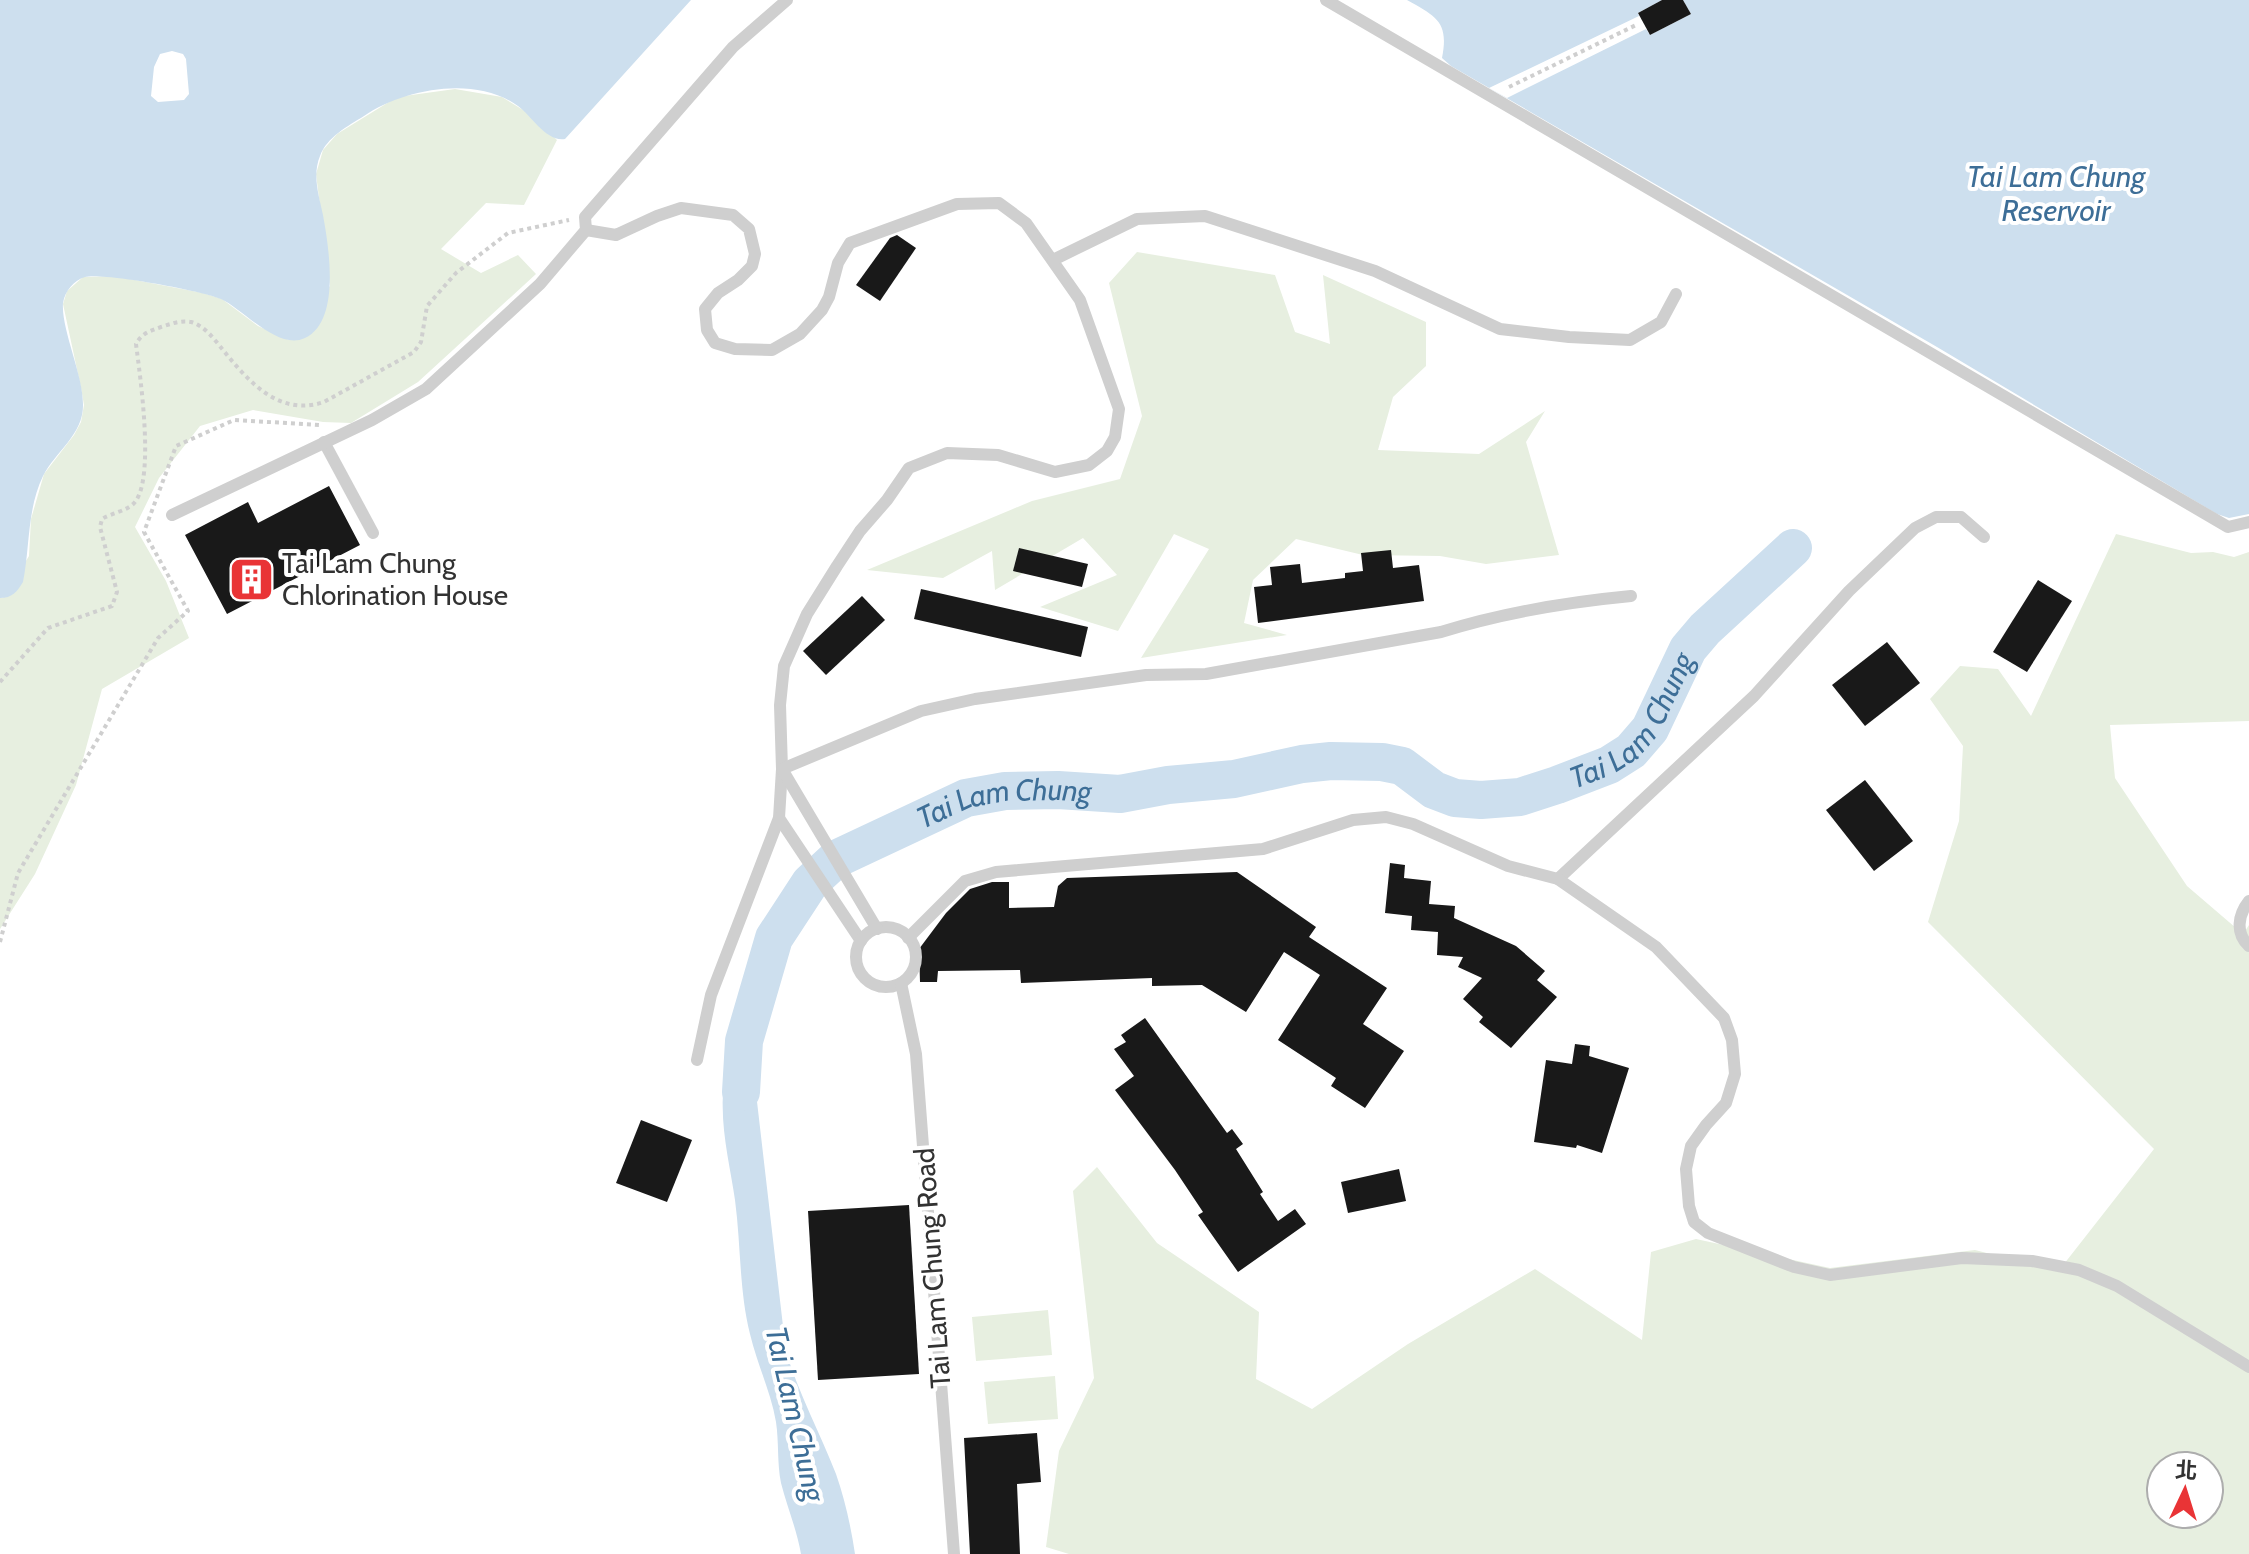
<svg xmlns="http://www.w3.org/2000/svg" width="2249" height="1554" font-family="Cabin,'Noto Sans TC',sans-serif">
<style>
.green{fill:#e7efe0;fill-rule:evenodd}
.water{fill:#cddfee;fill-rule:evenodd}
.pier{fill:#fff}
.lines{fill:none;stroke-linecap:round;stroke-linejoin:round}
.river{stroke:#cddfee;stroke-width:38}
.building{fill:#191919}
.path{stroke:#cfcfcf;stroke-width:4;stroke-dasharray:4 4;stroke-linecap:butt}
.lane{stroke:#cfcfcf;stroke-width:12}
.labels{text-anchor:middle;stroke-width:8;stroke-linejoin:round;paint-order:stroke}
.poi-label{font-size:28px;fill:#323232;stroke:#fff;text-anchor:start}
.street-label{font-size:28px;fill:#323232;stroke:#fff}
.water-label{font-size:30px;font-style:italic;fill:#3d6e97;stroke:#fff}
</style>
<rect width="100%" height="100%" fill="#fff"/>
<g class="green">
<polygon points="455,89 502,97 528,113 557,140 524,205 486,203 441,249 481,273 518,255 536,274 418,382 351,423 323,422 253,410 200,426 159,478 135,527 166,581 189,638 102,689 76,785 35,874 0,929 0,598 3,598 29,556 31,519 44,474 74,435 81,422 84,405 81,388 63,304 67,291 83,277 114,276 203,293 222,299 258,326 289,340 330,286 316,174 323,150 337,134 397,97"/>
<polygon points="1137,252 1275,275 1295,332 1330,344 1323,275 1426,322 1426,366 1393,397 1378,450 1479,454 1545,411 1526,442 1559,555 1486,564 1440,556 1363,555 1296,539 1253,580 1244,623 1287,635 1141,658 1209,549 1174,534 1118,631 1040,607 1117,575 1083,538 995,590 992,551 943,578 867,570 1032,501 1120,479 1142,416 1109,283"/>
<path d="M2116 534 2191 553 2213 552 2234 557 2249 552V721L2110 725 2115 778 2187 886 2243 934 2249 925V1554H1069L1046 1547 1059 1451 1094 1378 1073 1191 1097 1167 1157 1243 1259 1312 1256 1379 1312 1409 1408 1344 1535 1269 1642 1340 1651 1252 1696 1239 1830 1268 1975 1250 2034 1265 2064 1264 2154 1149 1928 922 1959 821 1963 746 1930 699 1960 666 1998 669 2031 716ZM2161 1466H2209V1514H2161Z"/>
<polygon points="1048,1310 1052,1355 976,1361 972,1317"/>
<polygon points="1055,1376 1058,1419 988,1424 984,1382"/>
</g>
<g class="water">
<path d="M0 0H691L565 139C546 142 532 116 518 106 475 75 404 89 364 116 348 126 327 137 320 156 312 175 319 196 323 215 329 248 341 321 305 338 278 351 243 309 221 299 204 291 101 272 85 277 74 280 65 291 63 303 61 329 83 374 83 404 84 434 56 451 43 476 27 509 30 547 23 582 17 592 12 598 0 598ZM172 51 183 54 186 59 189 94 184 100 158 102 151 96 154 67 160 54Z"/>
<path d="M1407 0H2249V514L2229 518 2217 514 1937 347 1451 66 1442 58C1449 22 1437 17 1407 0Z"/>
<path d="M744 1041 753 1067 786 1352C799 1394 820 1433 836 1474 845 1500 851 1527 855 1554H801C797 1530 787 1507 781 1483 777 1463 779 1442 776 1422 771 1392 757 1364 750 1334 739 1290 741 1245 735 1200 728 1150 707 1083 744 1041Z"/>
</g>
<polygon class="pier" points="1662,0 1683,0 1691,14 1650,35 1646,29 1507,98 1489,88 1639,16 1638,13"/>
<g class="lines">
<path class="river" id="s1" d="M741 1092 744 1041 774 938 810 883 836 859 966 798 1005 791 1058 790 1120 794 1168 785 1234 779 1302 764 1331 761 1382 762 1402 766 1434 790 1455 798 1481 800 1520 797 1557 785 1609 765 1631 751 1650 729 1688 649 1705 629 1793 548"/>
</g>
<g class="building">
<polygon points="1662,0 1683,0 1691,14 1650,35 1638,13"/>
<polygon points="897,235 916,248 880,301 856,285 890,238"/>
<polygon points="329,486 360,545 227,614 185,535 248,502 258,523"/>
<polygon points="1019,548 1088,564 1082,587 1013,571"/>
<polygon points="1391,550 1393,568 1419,565 1424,601 1258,623 1254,587 1272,585 1270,567 1300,564 1302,583 1345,578 1345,573 1363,571 1361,553"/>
<polygon points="2038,580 2072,601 2027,672 1993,652"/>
<polygon points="921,589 1088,627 1081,657 914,619"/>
<polygon points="862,596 885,620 826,675 803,651"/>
<polygon points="1887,642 1920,683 1865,726 1832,685"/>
<polygon points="1865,780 1913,841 1874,871 1826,810"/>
<polygon points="1390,863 1405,865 1404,878 1431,881 1429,904 1455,906 1454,918 1516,946 1545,971 1537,980 1557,997 1511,1048 1479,1022 1483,1017 1463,999 1482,978 1458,967 1463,957 1437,955 1438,932 1411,930 1412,916 1385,913"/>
<polygon points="1237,872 1316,927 1309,937 1387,988 1363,1024 1404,1051 1365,1108 1331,1086 1336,1078 1278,1040 1320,975 1284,952 1246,1012 1202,985 1152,986 1152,978 1021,983 1020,970 938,971 937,982 920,982 919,949 946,913 970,889 992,882 1009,882 1009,908 1054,907 1058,886 1067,878"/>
<polygon points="1145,1018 1227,1133 1232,1129 1243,1144 1236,1149 1263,1192 1260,1194 1278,1221 1295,1209 1306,1224 1238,1272 1198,1215 1203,1212 1175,1170 1115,1090 1134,1076 1114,1049 1126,1042 1121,1035"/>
<polygon points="1575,1044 1590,1046 1589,1056 1629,1068 1602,1153 1577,1145 1576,1148 1534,1142 1546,1060 1572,1064"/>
<polygon points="641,1120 692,1140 667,1202 616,1183"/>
<polygon points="1399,1169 1406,1201 1348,1213 1341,1182"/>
<polygon points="909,1205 919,1374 818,1380 808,1211"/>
<polygon points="1037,1433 1041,1482 1017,1484 1020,1554 970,1554 964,1438"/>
</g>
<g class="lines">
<g class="path">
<polyline points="1509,87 1636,25"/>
<path d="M0 682 48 628 112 606 117 592 100 527 102 519C111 513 128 511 135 502 155 477 140 376 136 344 142 333 150 331 161 327 171 324 180 320 191 322 205 326 214 339 223 350 249 382 279 417 324 402L414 352 421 342 427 306 456 273 508 233 569 220"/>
<polyline points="0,942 18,873 158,638 188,611 144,532 176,446 234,420 321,425"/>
</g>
<g class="lane">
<polyline points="1326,0 2228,527 2249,522"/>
<polyline points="586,230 616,235 657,216 681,208 733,215 749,229 755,254 752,266 738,280 718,293 705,309 707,330 715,343 735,349 772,350 800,334 822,310 829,297 838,263 850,243 957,204 999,203 1026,223 1080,300 1119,409 1115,437 1107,451 1089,465 1055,472 998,455 947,453 909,468 887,500 860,531 837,566 807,614 784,666 780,705 782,769 779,818 711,995 697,1060"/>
<polyline points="1053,260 1137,219 1205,216 1375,271 1500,329 1569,337 1630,340 1661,322 1676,294"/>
<polyline points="324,442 373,533"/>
<polyline points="172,515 372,420 426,389 540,284 586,230 585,217 733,47 787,0"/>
<polyline points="779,818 861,941"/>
<polyline points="1558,879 1754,696 1849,591 1915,528 1936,517 1961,517 1984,537"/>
<path d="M2249 901C2238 915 2235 933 2249 946"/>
<circle cx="886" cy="957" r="30"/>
<path d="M877 929 782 769 921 711 975 699 1146 675 1206 674 1441 632C1502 613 1568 602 1631 596"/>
<polyline points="908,938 965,881 996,872 1263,849 1353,820 1386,817 1413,824 1508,866 1558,879 1656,947 1724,1018 1732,1040 1735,1074 1726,1103 1706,1125 1691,1146 1686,1169 1689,1206 1694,1222 1708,1233 1794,1267 1830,1275 1962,1258 2032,1261 2079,1270 2117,1286 2249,1367"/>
<polyline points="901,983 916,1054 954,1554"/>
</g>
</g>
<defs>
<symbol id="building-square" viewBox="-11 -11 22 22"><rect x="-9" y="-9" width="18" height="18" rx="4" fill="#e93436" stroke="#fff"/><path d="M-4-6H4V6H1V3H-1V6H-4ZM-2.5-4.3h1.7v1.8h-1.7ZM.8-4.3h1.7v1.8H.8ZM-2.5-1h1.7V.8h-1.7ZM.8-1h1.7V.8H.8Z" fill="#fff"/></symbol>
</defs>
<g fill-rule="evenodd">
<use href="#building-square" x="226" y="554" width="51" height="51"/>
</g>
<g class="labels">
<g class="poi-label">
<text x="282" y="573">Tai Lam Chung<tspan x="282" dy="32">Chlorination House</tspan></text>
</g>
<g class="street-label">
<text transform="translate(932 1268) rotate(-94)" y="10">Tai Lam Chung Road</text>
</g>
<g class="water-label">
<text x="2056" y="187">Tai Lam Chung<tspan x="2056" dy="34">Reservoir</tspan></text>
<text dy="10" stroke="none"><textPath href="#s1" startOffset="1114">Tai Lam Chung</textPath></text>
<text dy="10" stroke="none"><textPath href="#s1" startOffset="440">Tai Lam Chung</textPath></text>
<text transform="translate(795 1414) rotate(77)" y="10">Tai Lam Chung</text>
</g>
</g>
<g transform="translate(2185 1490) rotate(4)"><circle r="38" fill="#ffffff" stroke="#adadad" stroke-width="2"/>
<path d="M0-6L14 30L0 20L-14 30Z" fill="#e93436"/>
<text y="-12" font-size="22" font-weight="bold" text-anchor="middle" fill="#323232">北</text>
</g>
</svg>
